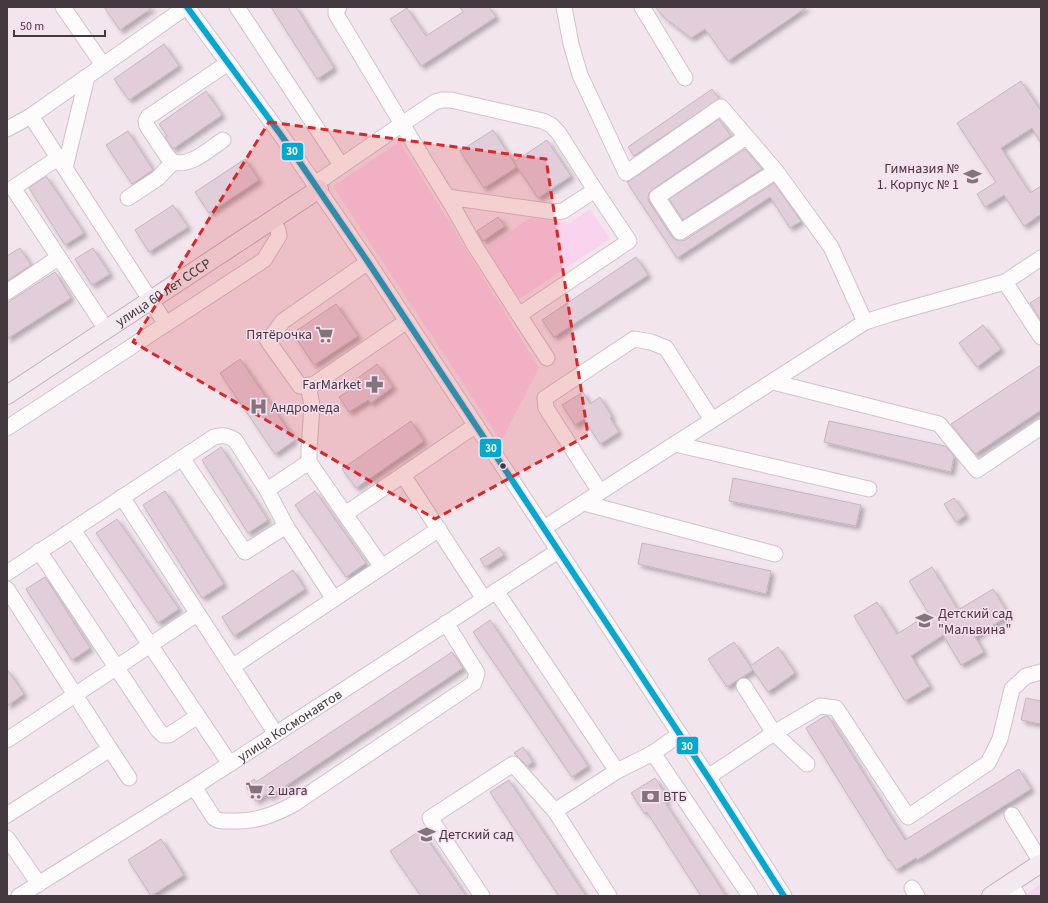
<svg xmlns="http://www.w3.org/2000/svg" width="1048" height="903" font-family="'Source Sans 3',sans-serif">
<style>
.green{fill:#f9d3ed}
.building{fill:#e2cddb;stroke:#c3b7bf;filter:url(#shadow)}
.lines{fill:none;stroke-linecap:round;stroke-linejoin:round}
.minor-casing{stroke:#cfc3cb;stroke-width:17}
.major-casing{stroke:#c3b0bd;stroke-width:20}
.minor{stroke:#fdfbfc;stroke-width:15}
.major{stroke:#f3eaf1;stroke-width:18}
.bus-1-casing{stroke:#f9dff0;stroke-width:9}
.bus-1{stroke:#00a9ce;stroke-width:6}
.marked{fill:#d62828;fill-opacity:0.2;stroke:#d62828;stroke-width:3;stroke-dasharray:8 5;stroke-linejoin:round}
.bus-dot{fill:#43383f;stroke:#f9dff0;stroke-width:1.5}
.labels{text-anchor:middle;stroke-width:3;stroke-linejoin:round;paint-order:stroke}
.poi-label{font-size:14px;fill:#43383f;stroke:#f9dff0;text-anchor:start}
.street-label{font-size:14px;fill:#43383f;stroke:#f9dff0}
.line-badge{stroke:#f9dff0;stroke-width:1.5}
.badge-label{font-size:11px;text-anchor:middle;font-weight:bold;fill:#fff}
</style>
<defs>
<filter id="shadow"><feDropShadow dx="3.5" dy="3.5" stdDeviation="2" flood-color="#0004"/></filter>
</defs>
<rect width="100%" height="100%" fill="#f3e5ee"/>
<g class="green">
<polygon points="400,142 539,368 501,441 333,186"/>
<polygon points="590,209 610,239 518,300 484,250 530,218 570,223"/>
<polygon points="1041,884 1041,896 1024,896 1025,895"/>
</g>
<g class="building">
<polygon points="104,7 153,7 120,30"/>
<polygon points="271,7 296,7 334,68 317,79"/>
<polygon points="460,7 489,7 496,17 421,66 390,19 407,8 426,36 463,12"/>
<polygon points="655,7 807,7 728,61 705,29 691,38 665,18"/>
<polygon points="164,44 179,66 129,100 114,79"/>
<polygon points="1021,81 1041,111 1041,143 1032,128 1001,148 1030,193 1041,186 1041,214 1024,226 1004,195 985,207 977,194 996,182 957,123"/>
<polygon points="712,89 719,99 634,156 628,147"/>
<polygon points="206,91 222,115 173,149 165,137 167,136 159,124"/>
<polygon points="719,119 731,136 652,190 649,193 648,198 649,202 672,237 676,240 680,241 685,240 774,183 801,221 790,228 770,197 677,258 627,182 631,180"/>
<polygon points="493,130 517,167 484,188 460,151"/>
<polygon points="128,131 153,170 132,184 106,145"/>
<polygon points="547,140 571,176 538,198 514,162"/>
<polygon points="745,149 762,169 683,220 669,199"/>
<polygon points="245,159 259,180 209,213 195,192"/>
<polygon points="46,176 84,233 65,245 29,188"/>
<polygon points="173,205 188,227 149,252 135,230"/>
<polygon points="498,217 505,226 483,241 477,231"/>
<polygon points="20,248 31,265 7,281 7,256"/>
<polygon points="93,248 110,274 92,285 75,259"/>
<polygon points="636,257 648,275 554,337 542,320"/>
<polygon points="55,272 71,298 7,339 7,303"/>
<polygon points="1041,296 1041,321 1030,303"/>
<polygon points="336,304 358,336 314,365 293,333"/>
<polygon points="983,325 1001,349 977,367 959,343"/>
<polygon points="240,359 295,440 275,454 220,373"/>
<polygon points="377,364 393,387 371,403 368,400 349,412 339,397 358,385 355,380"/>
<polygon points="1041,365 1041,410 975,454 951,424"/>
<polygon points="583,392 590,404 600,397 612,417 610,418 619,432 600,444 584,419 575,425 562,405"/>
<polygon points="411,421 424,441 356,488 342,469"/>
<polygon points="829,421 945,446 954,456 951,472 824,442"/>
<polygon points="221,447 268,520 248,533 202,460"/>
<polygon points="733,478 861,505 856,526 729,501"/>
<polygon points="165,491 224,584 202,598 143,505"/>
<polygon points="315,491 366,563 346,577 295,505"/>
<polygon points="954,498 966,515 956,522 944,504"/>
<polygon points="117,519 179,609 158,623 96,533"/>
<polygon points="642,543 771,571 766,594 638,564"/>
<polygon points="499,547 504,555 485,567 480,559"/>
<polygon points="932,567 958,610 993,589 1009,615 975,637 984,652 961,665 943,635 911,656 930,686 905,701 854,616 877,602 897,634 929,614 909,581"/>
<polygon points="293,570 305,589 234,636 222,617"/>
<polygon points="45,577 90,648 72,660 26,589"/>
<polygon points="490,620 588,766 572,777 473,632"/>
<polygon points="734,642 753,670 727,687 708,659"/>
<polygon points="778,647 795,673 768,692 750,666"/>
<polygon points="452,652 463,668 269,797 267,794 256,801 245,785 254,779 256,782"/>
<polygon points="7,669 24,694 7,706"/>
<polygon points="1026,698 1041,701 1041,724 1021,720"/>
<polygon points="825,716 828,716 905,840 1019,769 1031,789 917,860 916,858 896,870 890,860 889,861 806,728"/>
<polygon points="523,747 533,762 527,766 514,753"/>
<polygon points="655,778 668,798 664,801 726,896 701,896 647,812 645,814 631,793"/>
<polygon points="509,780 586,896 559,896 490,792"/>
<polygon points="421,830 466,896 421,896 390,851"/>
<polygon points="161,839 184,875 151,896 128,860"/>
</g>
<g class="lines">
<defs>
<g id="minor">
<polyline points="63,7 103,65"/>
<polyline points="187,7 281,135 368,262 708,777 784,896"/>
<polyline points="237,7 341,165"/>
<polyline points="339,7 336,9 336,14 402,124 435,102 442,100 451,100 543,121 551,125 558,132 595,190"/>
<polyline points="564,7 571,44 580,75 626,173 721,107 776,171 831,247 865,322"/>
<polyline points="642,7 685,78"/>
<polyline points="31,116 166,324 264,260 279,236 278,230 272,219"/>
<polyline points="7,129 31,116 186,7"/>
<polyline points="746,137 657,197 680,232 776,171"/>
<polyline points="58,158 13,188 106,329"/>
<polyline points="173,162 167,156 147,126 146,121 148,117 228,63"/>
<polyline points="65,168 87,77"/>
<polyline points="315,184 402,124 453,207 475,246 519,315 629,241 595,190 563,211 555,212 447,197"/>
<path d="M128 198 158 178 173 162C191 167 209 149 223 140"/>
<polyline points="368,262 283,321 268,341 300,386 313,385 407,321"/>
<polyline points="1005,282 1041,337"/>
<polyline points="7,292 58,258"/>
<polyline points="519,315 547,358"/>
<polyline points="773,382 939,424 977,470 1041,427"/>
<polyline points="476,425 403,475 484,599"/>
<polyline points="7,428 166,324"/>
<polyline points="675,444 869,489"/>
<polyline points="182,458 245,552 286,526"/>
<polyline points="309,462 345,514 403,475"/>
<polyline points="267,490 309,462 309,450 312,405 308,385"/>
<polyline points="600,492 546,408 545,398 634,339 651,342 666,348 712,420"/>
<polyline points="122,497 276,734"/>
<polyline points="584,503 775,554"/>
<polyline points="345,514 382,567"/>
<polyline points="544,528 865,322 890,314 1005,282 1041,258"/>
<polyline points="73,530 230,764"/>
<polyline points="39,551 158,730 163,735 169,735 198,716"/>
<path d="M7 573 214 437C223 435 227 435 235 440L267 490 286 526 334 599"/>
<polyline points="7,589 110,749 7,815"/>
<polyline points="496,591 617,771"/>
<polyline points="232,667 439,529"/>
<polyline points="744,686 774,733 807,764"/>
<polyline points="7,740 197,614"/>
<polyline points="110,749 129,778"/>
<polyline points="653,753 750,896"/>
<polyline points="708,777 774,733 820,706 836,708 908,817 988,763 1000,739 1012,689 1026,676 1041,672"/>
<path d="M194 787 214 818C219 822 225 821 232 821 255 822 274 815 294 804L474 683 477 673 446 623"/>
<polyline points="555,811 617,771 653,753 680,734"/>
<polyline points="1012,815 1041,862"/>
<polyline points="7,838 39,884"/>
<polyline points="1010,883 1018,896"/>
<polyline points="912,888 917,896"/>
<path id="s1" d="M19 896 194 787 558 551"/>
<polyline points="482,896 430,818 513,764 555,811 609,896"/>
</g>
<g id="major">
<path id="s2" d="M7 395 319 189"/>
<polyline points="991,896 1041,863"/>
</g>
</defs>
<use href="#minor" class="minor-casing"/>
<use href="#major" class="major-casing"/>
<use href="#minor" class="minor"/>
<use href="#major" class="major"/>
<defs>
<polyline id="bus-1" points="187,7 281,135 368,262 708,777 784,896"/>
</defs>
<use href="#bus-1" class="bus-1-casing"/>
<use href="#bus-1" class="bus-1"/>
</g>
<path class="marked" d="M269 122 546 159 588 435 435 519 133 342Z"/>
<defs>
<symbol id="school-bare" viewBox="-9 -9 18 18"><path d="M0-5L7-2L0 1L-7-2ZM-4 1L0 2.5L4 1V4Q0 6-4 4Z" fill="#81757c" stroke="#f9dff0" stroke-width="2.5" paint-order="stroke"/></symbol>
<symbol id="supermarket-bare" viewBox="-9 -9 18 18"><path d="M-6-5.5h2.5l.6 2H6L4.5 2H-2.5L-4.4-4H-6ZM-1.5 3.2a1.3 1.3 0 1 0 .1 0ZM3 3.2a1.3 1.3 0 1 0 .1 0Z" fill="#81757c" stroke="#f9dff0" stroke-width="2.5" paint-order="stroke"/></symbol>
<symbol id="pharmacy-bare" viewBox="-9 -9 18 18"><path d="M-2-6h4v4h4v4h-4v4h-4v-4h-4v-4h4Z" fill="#81757c" stroke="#f9dff0" stroke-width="2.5" paint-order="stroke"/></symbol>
<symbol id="hospital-bare" viewBox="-9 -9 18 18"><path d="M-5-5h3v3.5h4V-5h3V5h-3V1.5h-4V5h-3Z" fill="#81757c" stroke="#f9dff0" stroke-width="2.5" paint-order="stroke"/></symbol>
<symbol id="bank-bare" viewBox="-9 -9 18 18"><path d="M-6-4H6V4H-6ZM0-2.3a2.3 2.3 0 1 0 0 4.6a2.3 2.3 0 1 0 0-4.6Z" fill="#81757c" stroke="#f9dff0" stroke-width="2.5" paint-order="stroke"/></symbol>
</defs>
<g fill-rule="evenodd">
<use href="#school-bare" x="960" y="164" width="25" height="25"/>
<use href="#supermarket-bare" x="312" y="322" width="25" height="25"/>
<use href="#pharmacy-bare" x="362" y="372" width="25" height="25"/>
<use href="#hospital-bare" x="246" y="394" width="25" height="25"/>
<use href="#school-bare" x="912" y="608" width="25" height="25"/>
<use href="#supermarket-bare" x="242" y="778" width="25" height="25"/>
<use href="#bank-bare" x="638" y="784" width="25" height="25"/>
<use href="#school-bare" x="414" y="822" width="25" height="25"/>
</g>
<circle class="bus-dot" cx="503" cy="466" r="3.5"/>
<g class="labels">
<g class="poi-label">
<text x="959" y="173" text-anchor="end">Гимназия №<tspan x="959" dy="16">1. Корпус № 1</tspan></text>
<text x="312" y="339" text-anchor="end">Пятёрочка</text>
<text x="361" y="389" text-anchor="end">FarMarket</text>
<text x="271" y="412">Андромеда</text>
<text x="938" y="618">Детский сад<tspan x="938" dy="16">"Мальвина"</tspan></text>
<text x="268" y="795">2 шага</text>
<text x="663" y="801">ВТБ</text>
<text x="439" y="839">Детский сад</text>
</g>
<g class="street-label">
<text dy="5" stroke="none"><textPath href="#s2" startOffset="187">улица 60 лет СССР</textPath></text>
<text dy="5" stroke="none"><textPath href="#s1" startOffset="320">улица Космонавтов</textPath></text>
</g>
</g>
<g class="line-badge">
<rect x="281" y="142" width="23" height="19" rx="4" fill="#00a9ce"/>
<rect x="479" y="438" width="23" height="20" rx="4" fill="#00a9ce"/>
<rect x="676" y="736" width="23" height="19" rx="4" fill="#00a9ce"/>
</g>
<g class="badge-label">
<text x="292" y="155">30</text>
<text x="491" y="452">30</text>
<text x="687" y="750">30</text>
</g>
<rect width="1048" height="903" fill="none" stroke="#43383f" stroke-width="16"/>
<path d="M14 30v6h91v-6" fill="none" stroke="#43383f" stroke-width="2"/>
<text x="20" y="30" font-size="12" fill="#43383f" stroke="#f9dff0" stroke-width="3" paint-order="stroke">50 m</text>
</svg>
